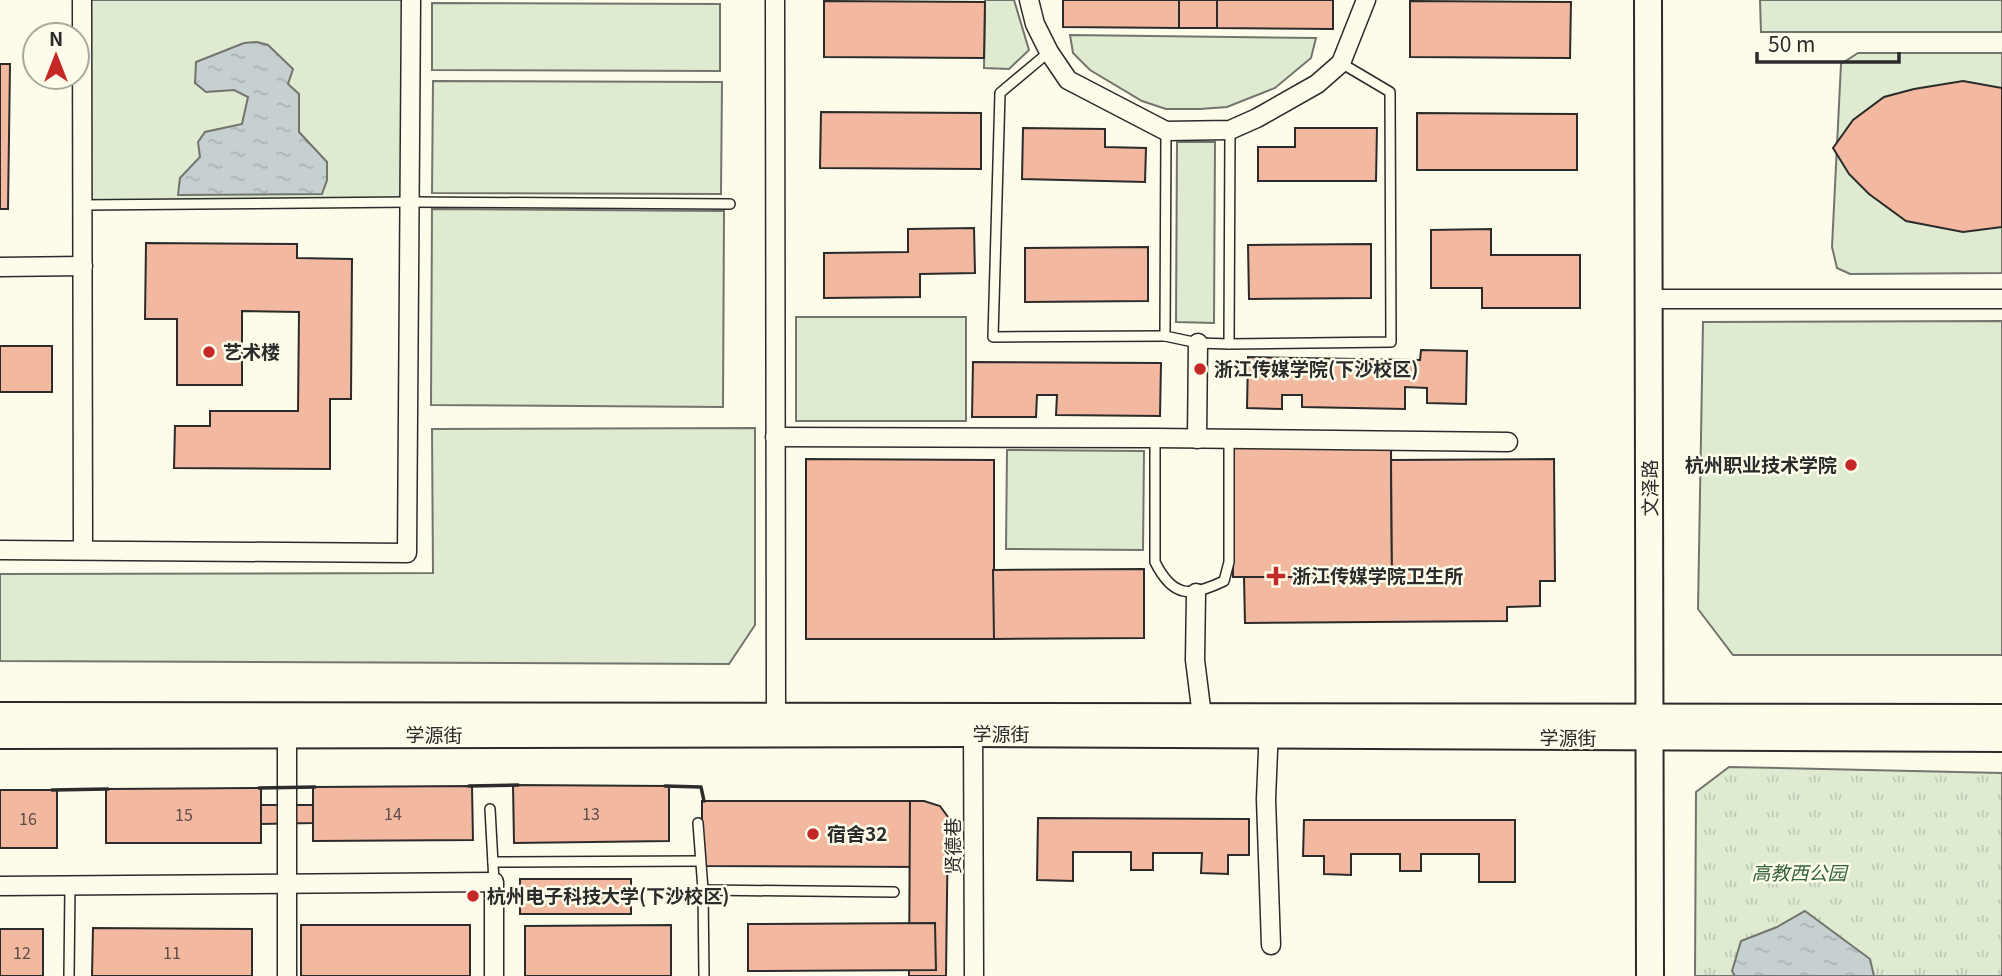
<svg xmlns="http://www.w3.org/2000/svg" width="2002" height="976" font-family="Georgia,'Noto Sans SC',serif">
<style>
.grass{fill:#deebd1;stroke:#74746e;stroke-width:2}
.park{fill:url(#park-tufts);stroke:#74746e;stroke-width:2}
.water{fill:url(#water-ripples);stroke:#74746e;stroke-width:2}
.building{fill:#f2b8a0;stroke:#2b2b2b;stroke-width:2}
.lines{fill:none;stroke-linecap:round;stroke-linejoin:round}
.lane-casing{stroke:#2b2b2b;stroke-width:12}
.street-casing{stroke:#2b2b2b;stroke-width:21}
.secondary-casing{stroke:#2b2b2b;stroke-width:28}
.primary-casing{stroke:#2b2b2b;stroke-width:30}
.lane{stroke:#fdfbea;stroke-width:9}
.street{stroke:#fdfbea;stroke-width:18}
.secondary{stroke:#fdfbea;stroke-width:24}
.primary{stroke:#fdfbea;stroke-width:26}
.wall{stroke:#2b2b2b;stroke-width:3.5}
.poi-dot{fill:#c62828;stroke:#fdfbea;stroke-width:2.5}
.labels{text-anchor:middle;stroke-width:5;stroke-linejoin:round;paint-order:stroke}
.number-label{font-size:16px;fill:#5d4e48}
.poi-label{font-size:19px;font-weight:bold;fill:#2b2b2b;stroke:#fdfbea;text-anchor:start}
.street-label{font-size:19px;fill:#2b2b2b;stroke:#fdfbea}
.park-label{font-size:19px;font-style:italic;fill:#34623c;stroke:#fdfbea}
</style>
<defs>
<pattern id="park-tufts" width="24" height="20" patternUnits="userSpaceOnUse" patternTransform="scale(1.75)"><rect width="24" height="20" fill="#deebd1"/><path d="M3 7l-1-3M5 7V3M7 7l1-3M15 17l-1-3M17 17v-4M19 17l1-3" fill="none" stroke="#bfcab4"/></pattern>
<pattern id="water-ripples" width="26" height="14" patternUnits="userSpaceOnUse" patternTransform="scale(1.75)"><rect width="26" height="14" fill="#c7d0d0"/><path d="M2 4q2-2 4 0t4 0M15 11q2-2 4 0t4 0" fill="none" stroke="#abb3b3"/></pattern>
</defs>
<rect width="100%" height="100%" fill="#fdfbea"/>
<g class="grass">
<polygon points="82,0 411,0 410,202 83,205"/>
<polygon points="985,0 1014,0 1029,50 1009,69 984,68"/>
<polygon points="1760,0 2002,0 2002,32 1761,32"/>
<polygon points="432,3 720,4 720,71 432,70"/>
<polygon points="1070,35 1316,38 1311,58 1275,88 1227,107 1200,109 1166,109 1142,101 1090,70 1073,53"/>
<polygon points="1858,53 2002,53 2002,273 1850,274 1837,268 1832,247 1841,64"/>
<polygon points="433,81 722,82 721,194 432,193"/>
<polygon points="1177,142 1215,142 1214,323 1176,322"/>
<polygon points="432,209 724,211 723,407 431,405"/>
<rect x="796" y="317" width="170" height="104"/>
<polygon points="2002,321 2002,655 1733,655 1698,609 1703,322"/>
<polygon points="755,428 755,625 729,664 0,661 0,574 433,573 432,429"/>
<polygon points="1007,450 1144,451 1143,550 1006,549"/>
</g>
<polygon class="park" points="1729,767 2002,773 2002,976 1695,976 1696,792"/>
<g class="water">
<polygon points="257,42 268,45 293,69 288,84 299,94 299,132 327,162 327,180 322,194 178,195 180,178 200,157 198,142 205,132 242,124 248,97 234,90 206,92 195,83 196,62 244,43"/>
<polygon points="1805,911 1870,959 1874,976 1735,976 1732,971 1741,941 1777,927"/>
</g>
<g class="building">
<polygon points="1063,0 1179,0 1179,28 1063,27"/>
<rect x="1179" y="0" width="38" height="28"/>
<polygon points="1217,0 1333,0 1333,29 1217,28"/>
<polygon points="824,1 985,2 984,58 824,57"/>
<polygon points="1410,1 1571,2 1570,58 1410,57"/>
<polygon points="0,64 10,64 8,209 0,209"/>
<polygon points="1963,81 2002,88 2002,227 1963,232 1906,221 1869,194 1849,174 1833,148 1853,120 1884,97 1914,89"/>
<polygon points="821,112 981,113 981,169 820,168"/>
<polygon points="1417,113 1577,114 1577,170 1417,170"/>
<polygon points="1023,128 1105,129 1105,147 1146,148 1145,182 1022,179"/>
<polygon points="1295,128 1377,128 1376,181 1258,181 1258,147 1295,147"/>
<polygon points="974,228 975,273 920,274 920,297 824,298 824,253 908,252 908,229"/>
<polygon points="1491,229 1491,255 1580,255 1580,308 1482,308 1482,288 1431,288 1431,230"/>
<polygon points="146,243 297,244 297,258 352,259 351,399 330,399 330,469 174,468 175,426 210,426 210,411 298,411 299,312 242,311 242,385 177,385 177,319 145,319"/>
<polygon points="1371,244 1371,298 1249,299 1248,245"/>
<polygon points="1148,247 1148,301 1025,302 1025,248"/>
<rect x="0" y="346" width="52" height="46"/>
<polygon points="1421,350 1467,351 1466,404 1427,403 1427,388 1405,387 1405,409 1302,407 1302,395 1282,395 1282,409 1247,408 1248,357 1420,360"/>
<polygon points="973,362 1161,363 1160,416 1056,415 1057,395 1037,395 1036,417 972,417"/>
<polygon points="1233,447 1391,448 1392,577 1233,577"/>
<polygon points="806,459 994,460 994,639 806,639"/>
<polygon points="1554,459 1555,581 1540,581 1540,606 1507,607 1507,621 1245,623 1244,577 1392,577 1391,460"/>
<polygon points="1144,569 1144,638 994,639 993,570"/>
<polygon points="513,785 669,786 669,841 514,843"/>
<polygon points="472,786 473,840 313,841 313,787"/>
<polygon points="261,788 261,843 106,843 106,789"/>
<rect x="0" y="790" width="57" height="58"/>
<polygon points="702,801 924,801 924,867 702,866"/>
<polygon points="910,801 924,801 940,806 948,817 946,976 909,976"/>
<polygon points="261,805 313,805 313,823 261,824"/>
<polygon points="1038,818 1249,819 1249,855 1228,855 1228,874 1201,873 1202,853 1153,853 1153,870 1131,870 1131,852 1073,852 1073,881 1037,880"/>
<polygon points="1304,820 1515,820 1515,882 1479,882 1479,854 1421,854 1421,871 1400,871 1400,854 1351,854 1351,875 1324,874 1324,856 1303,856"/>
<rect x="520" y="879" width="111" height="35"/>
<polygon points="935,923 936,970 748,971 748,924"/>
<rect x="301" y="925" width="169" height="51"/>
<polygon points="671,925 671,976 525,976 525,926"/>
<polygon points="93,928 252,929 252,976 92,976"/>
<rect x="0" y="929" width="43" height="47"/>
</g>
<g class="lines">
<defs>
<g id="lane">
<polyline points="1049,52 1000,93 993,337 1165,336"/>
<polyline points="1166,131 1165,336 1198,343 1229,344 1230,130"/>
<polyline points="83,205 410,202 730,204"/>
<polyline points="1229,344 1391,342 1390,92 1341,63"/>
<path d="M1155 438V562C1173 598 1190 597 1224 581L1229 562V439"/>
<polyline points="490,809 494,882"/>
<polyline points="698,823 703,890 704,976"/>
<polyline points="493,862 700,861"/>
<polyline points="703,890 894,892"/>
<polyline points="69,976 70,886"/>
</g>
<g id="street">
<polyline points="82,0 83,550"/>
<polyline points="775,0 776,716"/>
<polyline points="1029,0 1035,24 1049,52 1068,80 1166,131 1230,130 1257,118 1317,84 1341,63 1366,0"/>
<polyline points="0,267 83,266"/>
<polyline points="1649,299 2002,299"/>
<polyline points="775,437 1155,438 1508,442"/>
<polyline points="1197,439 1198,343"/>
<polyline points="0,550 407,553 411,0"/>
<polyline points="1196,593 1195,660 1202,716"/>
<polyline points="973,723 974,976"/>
<polyline points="287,724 287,976"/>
<polyline points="1269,727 1266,799 1271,945"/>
<polyline points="0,886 494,882 494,976"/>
</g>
<g id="secondary">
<polyline points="0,715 2002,717"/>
<polyline points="0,736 973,734 2002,739"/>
</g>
<polyline id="primary" points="1648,0 1650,976"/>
</defs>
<use href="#lane" class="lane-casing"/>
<use href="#street" class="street-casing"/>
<use href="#secondary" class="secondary-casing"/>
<use href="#primary" class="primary-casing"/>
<use href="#lane" class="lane"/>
<use href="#street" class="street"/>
<use href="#secondary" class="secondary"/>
<use href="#primary" class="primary"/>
<g class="wall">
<polyline points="469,786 518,785"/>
<polyline points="665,786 701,787 704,801"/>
<polyline points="259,788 315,787"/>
<polyline points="52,790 108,789"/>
</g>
</g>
<g class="poi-dot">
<circle cx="209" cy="352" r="7"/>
<circle cx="1200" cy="369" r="7"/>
<circle cx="1851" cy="465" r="7"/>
<path d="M1272.5 565.5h7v7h7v7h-7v7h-7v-7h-7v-7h7z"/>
<circle cx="813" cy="834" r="7"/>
<circle cx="473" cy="896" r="7"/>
</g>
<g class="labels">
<g class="number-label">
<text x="393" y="820">14</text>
<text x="591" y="820">13</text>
<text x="184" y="821">15</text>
<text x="28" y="825">16</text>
<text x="22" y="959">12</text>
<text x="172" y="959">11</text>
</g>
<g class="poi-label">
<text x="223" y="359">艺术楼</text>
<text x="1214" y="376">浙江传媒学院(下沙校区)</text>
<text x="1837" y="472" text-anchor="end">杭州职业技术学院</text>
<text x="1292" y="583">浙江传媒学院卫生所</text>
<text x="827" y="841">宿舍32</text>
<text x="487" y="903">杭州电子科技大学(下沙校区)</text>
</g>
<g class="street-label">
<text transform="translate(1650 488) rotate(-90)" y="7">文泽路</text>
<text x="1001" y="741">学源街</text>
<text x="434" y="742">学源街</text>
<text x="1568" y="745">学源街</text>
<text transform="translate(953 846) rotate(-90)" y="7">贤德巷</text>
</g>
<g class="park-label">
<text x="1799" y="880">高教西公园</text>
</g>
</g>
<g transform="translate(56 56)"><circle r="33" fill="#fdfbea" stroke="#a9a89e" stroke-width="2"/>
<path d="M0-5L12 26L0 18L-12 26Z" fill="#c62828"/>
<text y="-10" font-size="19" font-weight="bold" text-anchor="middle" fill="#2b2b2b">N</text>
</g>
<path d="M1757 52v10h142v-10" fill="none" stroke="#2b2b2b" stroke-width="3.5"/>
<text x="1768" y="52" font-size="21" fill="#2b2b2b" stroke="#fdfbea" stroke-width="5" paint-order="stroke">50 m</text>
</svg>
